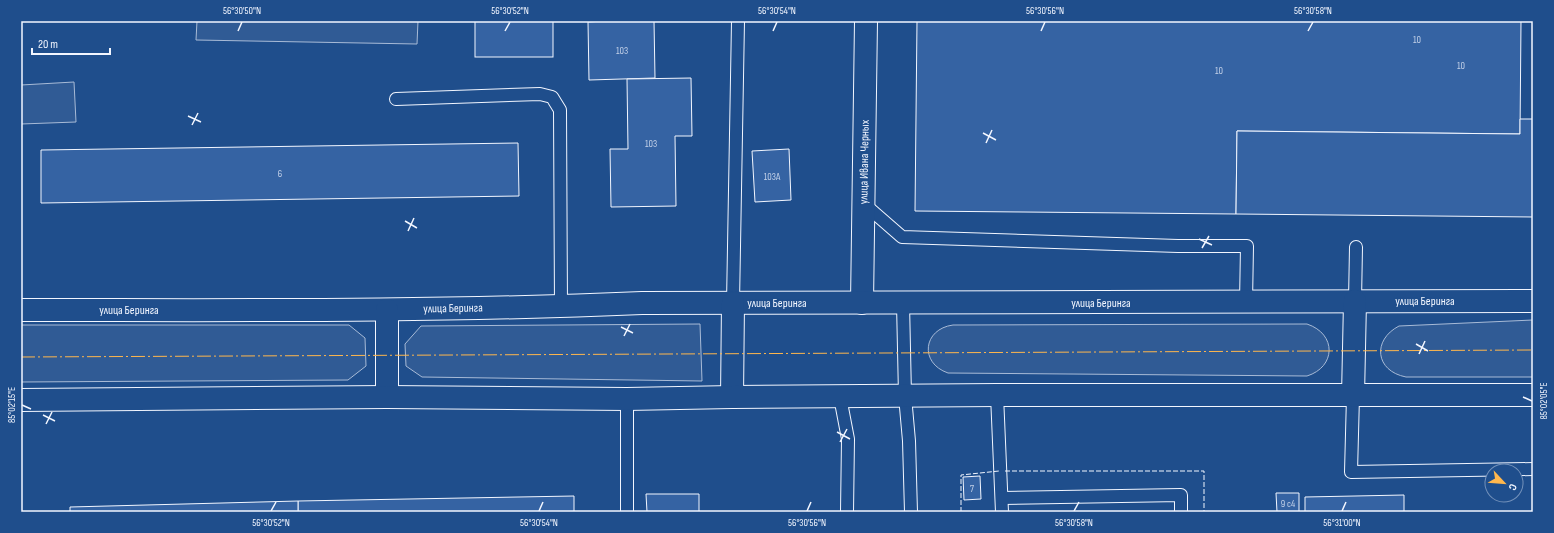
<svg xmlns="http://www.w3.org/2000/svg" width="1554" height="533" font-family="'Sofia Sans Condensed',sans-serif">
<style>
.green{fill:#305b95;stroke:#a8bbd7}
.building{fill:#3563a3;stroke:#f2f6ff}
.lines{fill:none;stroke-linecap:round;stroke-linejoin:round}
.service-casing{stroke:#f2f6ff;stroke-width:14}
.minor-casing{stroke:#f2f6ff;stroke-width:24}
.tertiary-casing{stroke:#f2f6ff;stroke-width:24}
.service{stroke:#1f4e8c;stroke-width:12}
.minor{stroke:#1f4e8c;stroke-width:22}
.tertiary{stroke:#1f4e8c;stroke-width:22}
.fence{stroke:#f2f6ff;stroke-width:1;stroke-dasharray:5 2;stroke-linecap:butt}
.power{stroke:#ffb74d;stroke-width:1;stroke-dasharray:14 3 2 3;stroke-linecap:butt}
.ticks{fill:none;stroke:#f2f6ff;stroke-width:1.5}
.labels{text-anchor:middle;stroke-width:3;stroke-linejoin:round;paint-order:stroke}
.number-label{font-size:10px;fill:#c3d1e8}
.street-label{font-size:12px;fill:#f2f6ff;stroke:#1f4e8c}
.neatline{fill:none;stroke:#f2f6ff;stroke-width:1.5}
.ticks-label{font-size:10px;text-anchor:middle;fill:#f2f6ff}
</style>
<rect width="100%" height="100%" fill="#1f4e8c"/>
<g class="green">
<polygon points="197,21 418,21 417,44 196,40"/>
<polygon points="74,82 76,122 21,124 21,85"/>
<path d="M1533 320V377H1406C1375 371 1372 340 1399 326Z"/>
<polygon points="700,324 702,381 422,377 406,366 405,344 421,326"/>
<path d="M1307 324C1337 334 1336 367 1307 376L948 373C919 363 923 329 953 325Z"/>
<polygon points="21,325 349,325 365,338 366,366 348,380 21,382"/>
</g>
<g class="building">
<rect x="475" y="21" width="78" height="36"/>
<polygon points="603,21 654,21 655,78 589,80 588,22"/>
<polygon points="917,21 1521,21 1520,134 1237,131 1236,214 915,211"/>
<polygon points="691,78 692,136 675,136 676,206 611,207 610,149 628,149 627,79"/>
<polygon points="1520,119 1533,119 1533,217 1236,214 1237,131 1520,134"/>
<polygon points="518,143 519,196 41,203 41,150"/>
<polygon points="789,149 791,200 755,202 752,151"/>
<polygon points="980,476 981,499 964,500 963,477"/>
<polygon points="1276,493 1299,493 1299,512 1277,512"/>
<polygon points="646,494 699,494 699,512 647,512"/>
<polygon points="1404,495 1404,512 1305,512 1305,497"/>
<polygon points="574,496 574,512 298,512 298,501"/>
<polygon points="298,501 298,512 70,512 70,507"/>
</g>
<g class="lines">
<defs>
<g id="service">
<polyline points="396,99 540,94 552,97 560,110 561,307"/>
<polyline points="863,203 902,237 1178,246 1247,246 1246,303"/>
<polyline points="1355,301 1356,247"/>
<polyline points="733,303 738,21"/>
<polyline points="903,303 905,396 909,441 911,512"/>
<polyline points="997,395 1002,512"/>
<polyline points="1353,396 1351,472 1533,469"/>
<polyline points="840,397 848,439 847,512"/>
<polyline points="627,399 627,512"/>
<polyline points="1002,498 1181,495 1181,512"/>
</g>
<polyline id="minor" points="862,303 866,21"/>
<g id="tertiary">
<path d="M21 310C228 310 435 312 642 303L1533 301"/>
<polyline points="387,310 387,397"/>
<polyline points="1353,396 1355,301"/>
<polyline points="732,397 733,303"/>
<polyline points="21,400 387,397 627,399 732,397 997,395 1533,395"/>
</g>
</defs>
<use href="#service" class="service-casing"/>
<use href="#minor" class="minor-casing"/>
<use href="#tertiary" class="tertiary-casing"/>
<use href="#service" class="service"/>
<use href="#minor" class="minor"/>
<use href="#tertiary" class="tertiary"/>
<g class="fence">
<polyline points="1005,471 1204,471 1204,512"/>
<polyline points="961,512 961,475 999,471"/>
</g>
<polyline class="power" points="21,357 1533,350"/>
</g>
<path class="ticks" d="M238 31 242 22M505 31 510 22M773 31 777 22M1041 31 1045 22M1308 31 1313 22M188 116 201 122M192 125 198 113M983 133 996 140M986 143 992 130M405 221 417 228M408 231 414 218M1199 239 1212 245M1202 248 1209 236M621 327 633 333M624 336 630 324M1416 344 1428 351M1419 354 1425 341M1523 397 1532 401M22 405 31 409M43 415 55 421M46 424 52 412M837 432 850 439M840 442 847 429M271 511 276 502M539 511 543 502M807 511 811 502M1074 511 1079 502M1342 511 1346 502"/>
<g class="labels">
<g class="number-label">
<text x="1417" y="43">10</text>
<text x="622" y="54">103</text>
<text x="1461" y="69">10</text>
<text x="1219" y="74">10</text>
<text x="651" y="147">103</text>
<text x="280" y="177">6</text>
<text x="772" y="180">103А</text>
<text x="972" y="492">7</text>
<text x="1288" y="507">9 с4</text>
</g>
<g class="street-label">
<text transform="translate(864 162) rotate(-89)" y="4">улица Ивана Черных</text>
<text x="1425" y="305">улица Беринга</text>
<text x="777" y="307">улица Беринга</text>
<text x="1101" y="307">улица Беринга</text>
<text transform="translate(453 308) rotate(-1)" y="4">улица Беринга</text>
<text x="129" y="314">улица Беринга</text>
</g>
</g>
<rect width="1554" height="533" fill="none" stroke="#1f4e8c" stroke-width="44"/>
<g transform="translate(1504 483) rotate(116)"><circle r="19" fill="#1f4e8c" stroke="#7391ba"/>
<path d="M0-3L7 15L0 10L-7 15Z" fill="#ffb74d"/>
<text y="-6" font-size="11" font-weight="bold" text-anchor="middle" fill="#f2f6ff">С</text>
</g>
<path d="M32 48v6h78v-6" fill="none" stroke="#f2f6ff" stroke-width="2"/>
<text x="38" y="48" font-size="12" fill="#f2f6ff" stroke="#1f4e8c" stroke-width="3" paint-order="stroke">20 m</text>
<rect x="22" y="22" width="1510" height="489" class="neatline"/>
<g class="ticks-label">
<text x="242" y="14">56°30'50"N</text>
<text x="510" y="14">56°30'52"N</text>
<text x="777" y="14">56°30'54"N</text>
<text x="1045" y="14">56°30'56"N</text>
<text x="1313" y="14">56°30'58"N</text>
<text transform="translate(1543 401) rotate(-90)" y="4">85°02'05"E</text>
<text transform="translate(11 405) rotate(-90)" y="4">85°02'15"E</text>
<text x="271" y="526">56°30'52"N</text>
<text x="539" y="526">56°30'54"N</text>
<text x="807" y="526">56°30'56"N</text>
<text x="1074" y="526">56°30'58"N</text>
<text x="1342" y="526">56°31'00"N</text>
</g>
</svg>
